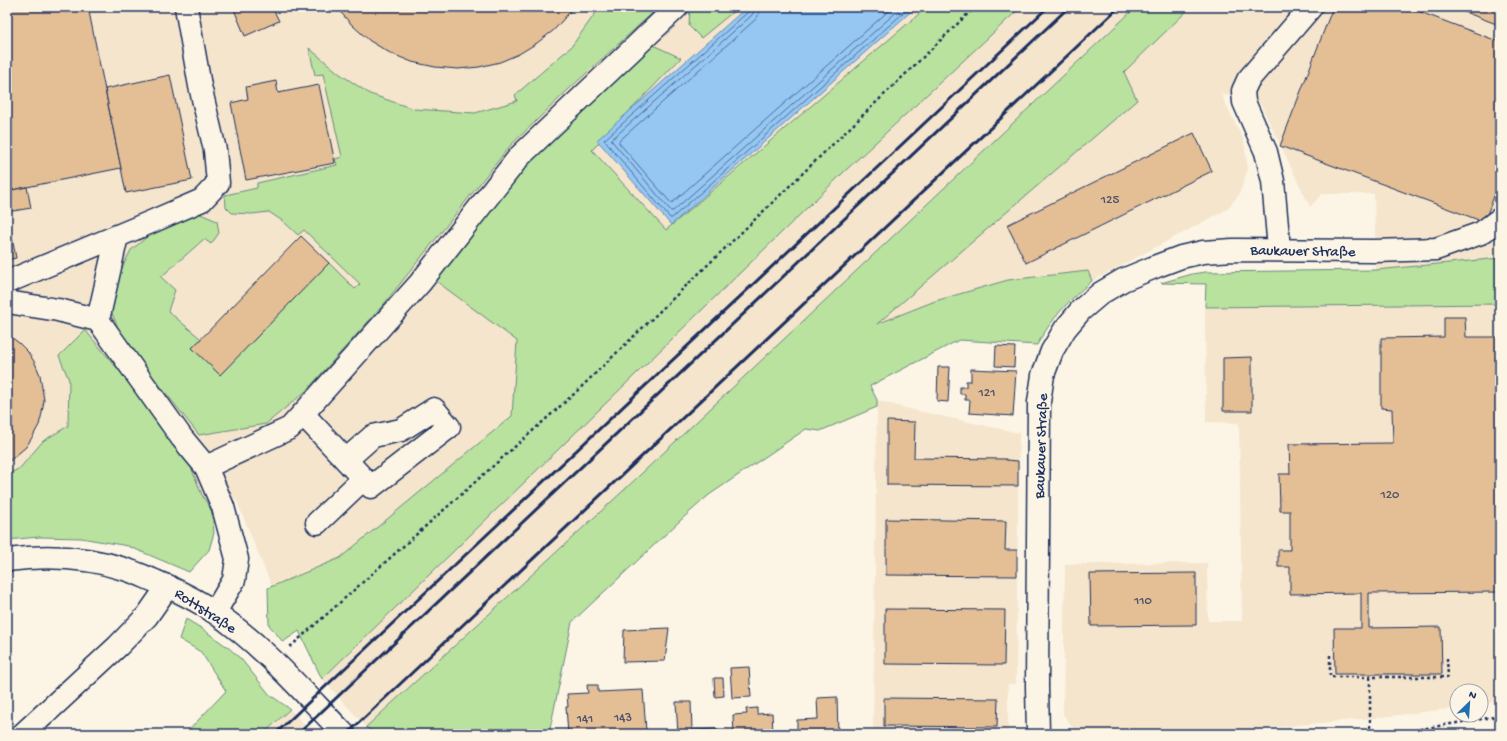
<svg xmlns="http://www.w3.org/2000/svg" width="1507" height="741" font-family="'Gochi Hand',sans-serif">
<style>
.built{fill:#f5e5cd}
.green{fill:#b8e29e;stroke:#6a887e}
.water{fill:#95c7f2;stroke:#648ab7}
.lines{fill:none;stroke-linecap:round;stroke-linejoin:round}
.shore{stroke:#4c6c99;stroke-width:1}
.building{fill:#e4bf95;stroke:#1b2f5e}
.minor-casing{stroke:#1b2f5e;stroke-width:25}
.path{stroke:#1b2f5e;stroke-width:2.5;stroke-dasharray:3 3;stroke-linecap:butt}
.minor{stroke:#fcf5e5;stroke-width:22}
.rail{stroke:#1b2f5e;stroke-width:3}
.labels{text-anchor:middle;stroke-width:4;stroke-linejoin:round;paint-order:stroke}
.number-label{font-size:13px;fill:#4d536c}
.street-label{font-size:15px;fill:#1b2f5e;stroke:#fcf5e5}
</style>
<rect width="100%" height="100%" fill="#fcf5e5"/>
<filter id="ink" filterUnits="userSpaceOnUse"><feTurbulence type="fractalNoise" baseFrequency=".025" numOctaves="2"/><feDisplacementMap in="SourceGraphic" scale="8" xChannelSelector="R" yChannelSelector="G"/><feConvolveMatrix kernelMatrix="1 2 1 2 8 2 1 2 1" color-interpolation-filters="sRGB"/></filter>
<g filter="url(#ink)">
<g class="built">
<polygon points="7,7 961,7 540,402 310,597 276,597 236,499 198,524 7,516"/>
<polygon points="1021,7 1136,7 623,491 366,727 322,679 846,170"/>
<polygon points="1191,7 1500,7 1500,258 1376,270 1374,194 1322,194 1310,207 1260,103 1221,94 1244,141 1248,169 1239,195 1226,210 1092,281 1088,271 1008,280 935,301 875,325 1137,100 1124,72"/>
<polygon points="1500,304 1500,701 1481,704 1481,691 1457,691 1457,708 1374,718 1246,730 1172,734 1083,734 1072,727 1063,714 1065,564 1207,563 1208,621 1242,621 1239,423 1206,422 1205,307"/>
<polygon points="877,400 909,409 1019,433 1016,684 1008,684 1008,734 873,734"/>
<polygon points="290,709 311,732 309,734 263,734"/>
</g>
<g class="green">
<polygon points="600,7 659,7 568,90 509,147 384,304 306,391 266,424 199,435 123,339 109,307 117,278 131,250 152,233 198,213 217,221 219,233 211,244 204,239 161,277 175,290 168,311 201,339 329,263 355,289 360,284 304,230 298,235 284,222 269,212 252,214 232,213 226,207 225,195 257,188 257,183 337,165 335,159 342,157 323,74 315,75 309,48 340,74 370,94 414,109 475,113 517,101 515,95 571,47"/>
<polygon points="690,7 739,7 701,38 689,26"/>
<polygon points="927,7 1021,7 846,170 322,679 299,631 283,642 269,625 268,588 340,558 512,416 517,341 436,281 538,146 653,45 681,58 592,150 666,230"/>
<path d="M1136 7H1191L1124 72 1137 100 877 324 935 301 1008 280 1088 271 1092 281C1068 301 1052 318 1037 345L959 340 870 386 877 400V407L820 431 806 429 709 495 683 518 572 622 549 734H375L366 727 623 491Z"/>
<polygon points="1500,258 1500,304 1205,307 1206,284 1161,283 1192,274 1205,272 1376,270"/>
<polygon points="85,330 145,401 189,462 202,495 212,511 214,533 209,550 189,572 128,546 81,538 39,537 7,540 7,475 20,468 43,441 68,426 69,380 59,356"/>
<polygon points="186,619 201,628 229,648 241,659 270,695 290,709 263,734 185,734 226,691 201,652 179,639"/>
</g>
<polygon class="water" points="747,7 916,7 671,225 597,140"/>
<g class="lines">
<g class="shore">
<polyline points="750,7 748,12 604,140 670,218 672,218 910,7"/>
<polyline points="755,7 754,12 751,16 611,140 671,211 673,211 902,7"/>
<polyline points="761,7 759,14 756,19 619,141 619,143 671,203 673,202 893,7"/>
</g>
</g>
<g class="building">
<polygon points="7,7 88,7 121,168 7,191"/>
<polygon points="233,7 272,7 279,21 245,36"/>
<polygon points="336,7 574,7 554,30 537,43 519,54 500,62 479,67 458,69 435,67 412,62 390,53 370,41 352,25"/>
<polygon points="1333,7 1407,7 1500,42 1500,181 1484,222 1280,146"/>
<polygon points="1463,7 1500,7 1499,25 1462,11"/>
<polygon points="170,75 192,180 126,193 105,89"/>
<polygon points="276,81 278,93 319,85 335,163 246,180 231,103 248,99 246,87"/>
<polygon points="1194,133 1212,171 1026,263 1007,225"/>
<polygon points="27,187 31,208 7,212 7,191"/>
<polygon points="7,212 16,258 7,260"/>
<polygon points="301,236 329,263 220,375 192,348"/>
<polygon points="1444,317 1465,317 1466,337 1500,337 1500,592 1369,593 1369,628 1441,627 1442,674 1335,674 1334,628 1361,628 1361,593 1290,594 1290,567 1278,567 1278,550 1290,550 1290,511 1280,511 1279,474 1290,474 1289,444 1393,443 1392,409 1381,408 1381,338 1444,337"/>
<polygon points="7,334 19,343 28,352 35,363 40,375 44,400 42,413 39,425 33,436 26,447 7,463"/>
<polygon points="996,346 1015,347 1014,367 995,366"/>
<polygon points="1252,357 1252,411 1223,411 1223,358"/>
<polygon points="938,367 950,367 948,402 937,401"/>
<polygon points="971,369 1016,371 1013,416 969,413 970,400 965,400 965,394 960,394 960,387 966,387 966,381 971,381"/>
<polygon points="887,421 915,422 914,458 1006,459 1006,460 1018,461 1018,486 887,485"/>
<polygon points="886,519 1006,521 1005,550 1017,550 1017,576 886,575"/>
<polygon points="1196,573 1196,625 1091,626 1090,574"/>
<polygon points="885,609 1005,610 1004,665 885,664"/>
<polygon points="669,628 665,661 623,662 624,630"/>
<polygon points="749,667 751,697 732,698 730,668"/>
<polygon points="714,678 723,678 724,696 715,697"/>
<polygon points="587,685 598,685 598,692 643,690 646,731 612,733 568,734 566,707 568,707 567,694 588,693"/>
<polygon points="837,697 838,734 797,734 797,720 818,719 817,698"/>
<polygon points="884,698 998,699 997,727 884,726"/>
<polygon points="676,702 691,702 692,730 717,729 717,734 678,734"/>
<polygon points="757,708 757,714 772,713 773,734 734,734 733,715 747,714 746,709"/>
</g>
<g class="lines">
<defs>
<g id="minor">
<polyline points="117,236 98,320 182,438 206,467 223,507 237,559 234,580 215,612"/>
<polyline points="1279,249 1273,181 1266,152 1244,102 1243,91 1248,80 1311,7"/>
<polyline points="7,282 151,222 202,200 218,183 215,150 200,86 186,7"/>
<polyline points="7,302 58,310 98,320"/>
<polyline points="303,414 371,487 449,427 434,409 401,430 373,436 346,460"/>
<polyline points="206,467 290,428 420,283 519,157 677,7"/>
<polyline points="317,523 363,479"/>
<path d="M7 560C46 555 87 557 124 569 135 572 145 577 155 581 176 590 196 599 214 612 263 645 303 692 344 734"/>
<polyline points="23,734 118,646 147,616 168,586"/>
<polyline points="1038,734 1037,686 1039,402 1043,375 1052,351 1065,329 1081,310 1101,293 1123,280 1157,266 1181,257 1203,252 1233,250 1375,251 1436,249 1481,233 1500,219"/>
</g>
</defs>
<use href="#minor" class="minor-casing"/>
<g class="path">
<polyline points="290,647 574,394 975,7"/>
<polyline points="1330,655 1330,677 1448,677 1447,658"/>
<polyline points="1370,677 1370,734"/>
<polyline points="1390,734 1500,716"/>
</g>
<use href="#minor" class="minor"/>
<g class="rail">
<polyline points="275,734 1048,7"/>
<polyline points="298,734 1069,7"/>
<polyline points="347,734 1119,7"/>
</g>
</g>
</g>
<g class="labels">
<g class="number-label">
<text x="1110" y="203">125</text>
<text x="987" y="396">121</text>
<text x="1390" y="498">120</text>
<text x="1143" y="604">110</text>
<text x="623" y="721">143</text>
<text x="585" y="722">141</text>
</g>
<g class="street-label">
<text transform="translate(1303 250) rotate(1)" y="5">Baukauer Straße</text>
<text transform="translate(1040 446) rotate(-88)" y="5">Baukauer Straße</text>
<text transform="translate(206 610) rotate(33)" y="5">Rottstraße</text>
</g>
</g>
<rect width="1507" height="741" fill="none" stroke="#fcf5e5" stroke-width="24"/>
<rect x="12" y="12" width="1483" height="717" fill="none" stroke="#1b2f5e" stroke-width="1.5" filter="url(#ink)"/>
<g transform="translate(1469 703) rotate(25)"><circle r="19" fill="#fcf5e5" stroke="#a2a6af"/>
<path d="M0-3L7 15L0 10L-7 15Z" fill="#1f6fb2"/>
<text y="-6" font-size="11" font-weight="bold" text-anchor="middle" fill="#1b2f5e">N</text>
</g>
</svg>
